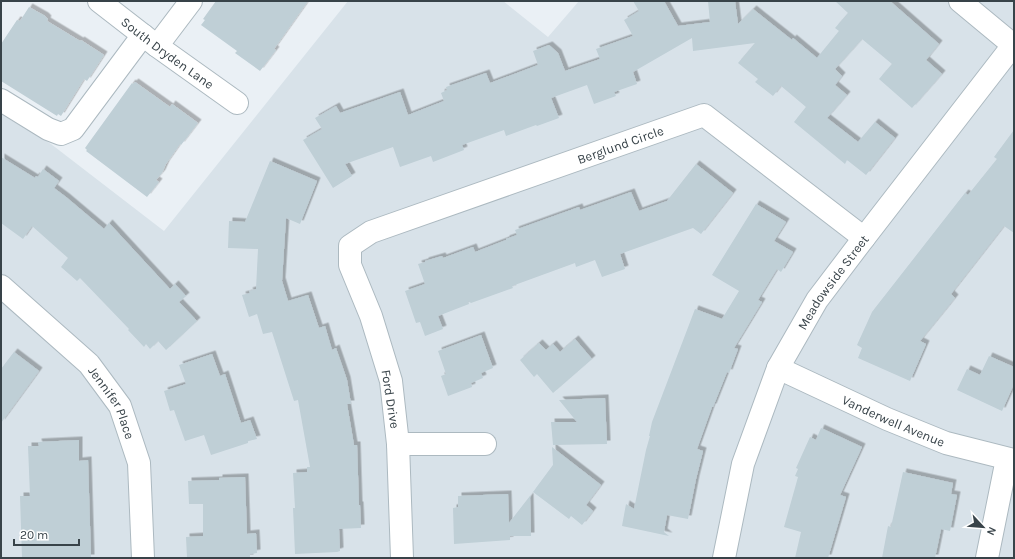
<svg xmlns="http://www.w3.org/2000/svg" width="1015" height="559" font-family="Karla,sans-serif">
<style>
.residential{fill:#d8e2e9}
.building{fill:#bfcfd6;filter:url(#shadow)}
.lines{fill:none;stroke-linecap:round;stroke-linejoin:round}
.minor-casing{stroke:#acb9c0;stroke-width:24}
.minor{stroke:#fff;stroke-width:22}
.labels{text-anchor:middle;stroke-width:3.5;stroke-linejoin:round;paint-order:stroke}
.street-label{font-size:13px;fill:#384349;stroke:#fff}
</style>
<defs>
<filter id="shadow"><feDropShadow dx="3.5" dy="-3.5" stdDeviation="0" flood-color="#0004"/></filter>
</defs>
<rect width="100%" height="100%" fill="#eaf0f5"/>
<polygon class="residential" points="348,1 503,1 548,37 579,1 1014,1 1014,558 1,558 1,114 51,144 164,231"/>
<g class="building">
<polygon points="216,1 308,1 274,49 276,50 260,71 235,53 237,51 201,25 205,20 203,19"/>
<polygon points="633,1 664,1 678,26 710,22 708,1 735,1 738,24 753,9 792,40 793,38 817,58 839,31 835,28 848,13 835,1 890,1 939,44 926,60 942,74 912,108 879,79 892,64 862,39 835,69 842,76 835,85 847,95 827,118 858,142 875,122 895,138 866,175 847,160 845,164 794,122 806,107 781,86 773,96 755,82 758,79 738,63 755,43 693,51 692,38 633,72 637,84 614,92 616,96 594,104 587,85 551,98 559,118 537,126 536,125 506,136 504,130 462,145 464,150 433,162 431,156 400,167 393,147 345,164 352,176 333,188 303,140 322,129 315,118 336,106 340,113 400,92 408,115 444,101 441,93 447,90 446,87 486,73 490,83 538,65 533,51 549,45 558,53 565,71 600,59 596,49 633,36 624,20 639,11"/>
<polygon points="29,7 45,16 48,19 47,21 80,41 81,40 87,44 104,55 87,81 84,79 61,116 58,114 57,116 1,81 1,44 17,20 20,21"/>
<polygon points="135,82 170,107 172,104 198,123 181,145 180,144 166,164 162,173 156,180 159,182 147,197 86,151 87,150 85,148 132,83 133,84"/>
<polygon points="1014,130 1014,233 1004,226 951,294 955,298 920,341 926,344 910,381 858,358 862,348 857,345 872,312 965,193 968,195 997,159 994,157"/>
<polygon points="1,157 35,178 36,176 38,177 43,169 59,181 54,188 66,197 104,229 109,223 170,289 175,284 186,296 179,302 197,321 166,350 158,341 150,349 146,344 144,347 128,330 129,329 80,278 77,281 61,267 68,258 32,226 23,239 1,223"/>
<polygon points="270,161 317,181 300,224 286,218 282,281 288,301 308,295 319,328 325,326 332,350 336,348 347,380 351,404 347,404 354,445 357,445 359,505 360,505 361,528 339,529 340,551 337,552 295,554 293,508 295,508 293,473 307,472 307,467 310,467 298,400 294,401 272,332 263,334 257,314 249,317 242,295 250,293 249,291 256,289 258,249 228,248 229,221 245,222"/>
<polygon points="696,164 733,193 701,234 693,228 620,254 625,269 602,277 595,260 576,267 575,263 512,286 513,288 471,303 468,301 469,304 438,316 443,329 425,336 420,322 416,323 405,291 425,284 418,264 425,262 425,261 442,256 443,258 473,247 475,252 506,240 506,239 517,235 515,230 579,207 580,210 631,192 639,211 667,201"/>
<polygon points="756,204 786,222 774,241 793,252 781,272 777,269 758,300 762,302 734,348 738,349 729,373 727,372 713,407 712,407 697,449 703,451 696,479 688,519 667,515 664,532 669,536 622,526 626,504 634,509 646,450 650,436 649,436 652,422 695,309 722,319 739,291 712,275"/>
<polygon points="481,335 493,368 481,373 483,378 471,383 472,387 448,396 441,376 446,374 438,351"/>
<polygon points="575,339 592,359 553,393 537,374 534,377 520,360 539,343 546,350 553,344 560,352"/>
<polygon points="14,352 39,371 1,423 1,369"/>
<polygon points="212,354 220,376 225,374 241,423 250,420 257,439 248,441 248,443 211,455 204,435 185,441 174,410 170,411 164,391 186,384 179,365"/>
<polygon points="989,356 1014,367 1014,384 1002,411 957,390 967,369 980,375"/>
<polygon points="605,398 607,444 553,445 551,422 577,422 559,400"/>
<polygon points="821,428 862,447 840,495 846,497 828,558 795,558 801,532 784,527 798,477 795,476 798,469 796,468 810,437 816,440"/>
<polygon points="79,440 79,461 88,460 91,558 22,558 20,496 30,496 28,446 39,446 38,442"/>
<polygon points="552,447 601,485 586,505 593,511 582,525 571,516 569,519 533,492 553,465"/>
<polygon points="903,472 953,483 951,494 957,495 950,531 941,529 935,558 882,558 888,526 891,527"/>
<polygon points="245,477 247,534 256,533 257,553 250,554 250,558 187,558 186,537 203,536 203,504 189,504 188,481 219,480 219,478"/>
<polygon points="508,494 509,523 530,496 531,536 510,536 510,540 454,544 453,508 458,507 458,496"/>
</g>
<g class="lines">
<defs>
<g id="minor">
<path id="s1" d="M99 1 157 46 237 103"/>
<polyline points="960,1 1013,45"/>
<polyline points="157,46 191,1"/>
<polyline points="1,100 48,129 61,134 73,129 143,35"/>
<path id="s2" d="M1 286 89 364 120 406 139 463 143 558"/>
<path id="s3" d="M778 368 887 419 946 443 1014 460"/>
<polyline points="398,444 485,444"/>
<path id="s4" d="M402 558 398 444 391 381 371 316 350 265V246L371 232 704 115 864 238"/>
<path id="s5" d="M724 558 743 464 778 368 817 300 864 238 1014 44"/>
<polyline points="987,558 1007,459"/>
</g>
</defs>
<use href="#minor" class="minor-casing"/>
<use href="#minor" class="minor"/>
</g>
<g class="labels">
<g class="street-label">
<text dy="5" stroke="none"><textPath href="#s1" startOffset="86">South Dryden Lane</textPath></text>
<text dy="5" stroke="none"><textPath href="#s4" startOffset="609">Berglund Circle</textPath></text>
<text dy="5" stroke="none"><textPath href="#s5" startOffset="300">Meadowside Street</textPath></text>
<text transform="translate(391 399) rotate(81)" y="5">Ford Drive</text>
<text dy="5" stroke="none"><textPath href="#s2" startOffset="163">Jennifer Place</textPath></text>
<text dy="5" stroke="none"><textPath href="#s3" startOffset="127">Vanderwell Avenue</textPath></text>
</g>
</g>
<rect width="1015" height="559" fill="none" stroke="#384349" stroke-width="4"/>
<g transform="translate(983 527) rotate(116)" stroke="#ffffff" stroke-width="3" paint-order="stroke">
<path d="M0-3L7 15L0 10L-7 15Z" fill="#384349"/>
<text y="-6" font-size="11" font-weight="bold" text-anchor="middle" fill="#384349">N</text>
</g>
<path d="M14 539v6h65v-6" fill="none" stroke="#384349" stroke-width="2"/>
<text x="20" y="539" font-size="12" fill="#384349" stroke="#ffffff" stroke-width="3" paint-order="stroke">20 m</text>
</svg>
